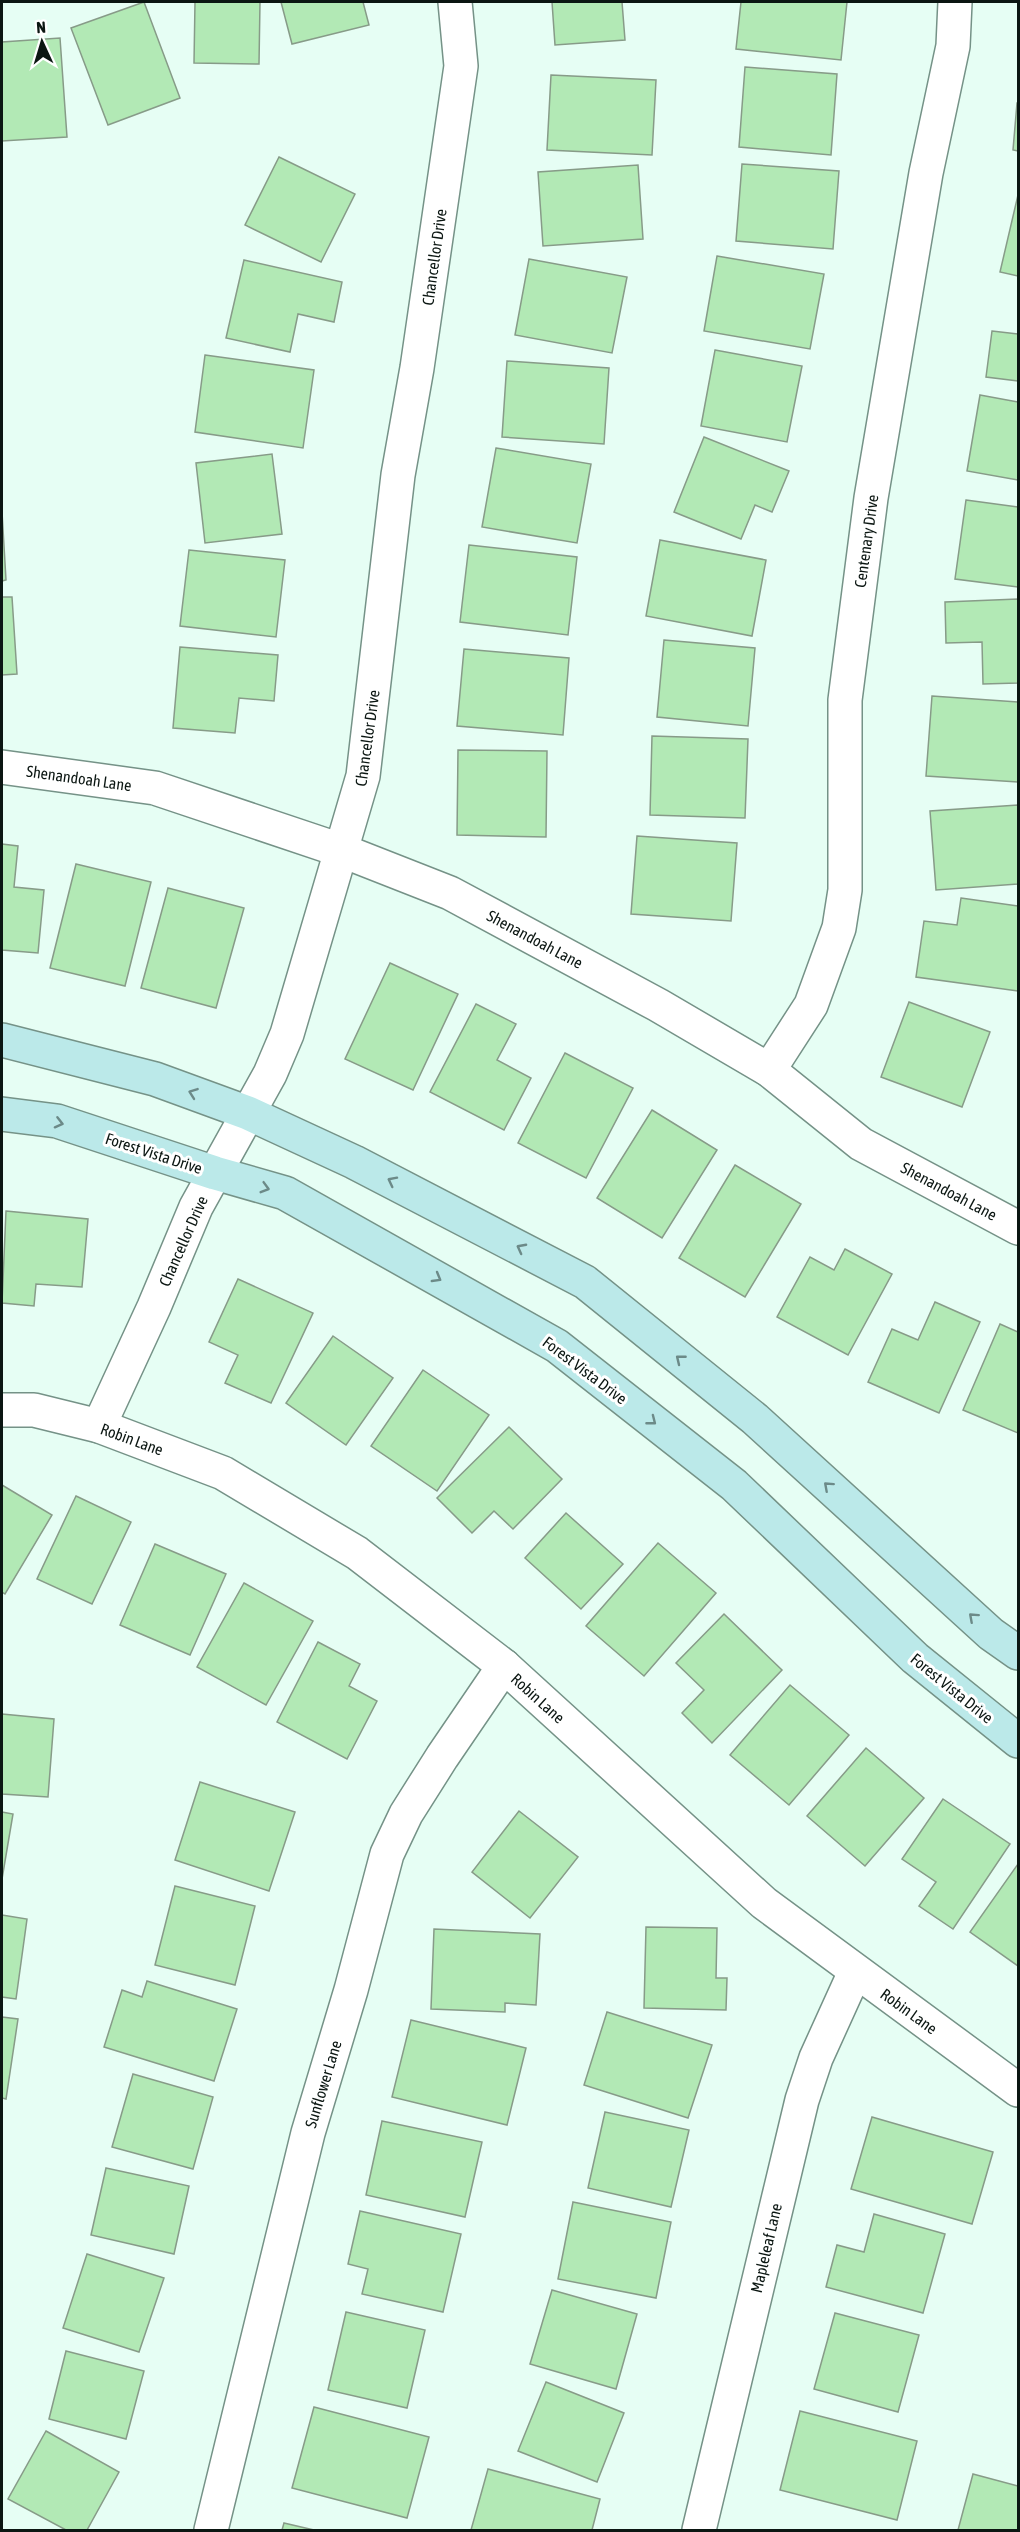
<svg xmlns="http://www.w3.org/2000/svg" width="1020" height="2532" font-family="'Asap Condensed',sans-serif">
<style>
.building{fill:#b2e9b5;stroke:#879b88;stroke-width:1.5}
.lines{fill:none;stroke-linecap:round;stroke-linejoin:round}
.minor-casing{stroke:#759287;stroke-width:36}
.secondary-casing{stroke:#759287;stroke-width:36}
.minor{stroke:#fff;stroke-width:33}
.secondary{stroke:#bbe9e9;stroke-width:33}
.oneway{stroke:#6c8a88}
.labels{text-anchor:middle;stroke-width:6;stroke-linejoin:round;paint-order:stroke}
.street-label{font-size:16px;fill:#0b1612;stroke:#fff}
</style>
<rect width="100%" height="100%" fill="#e6fef4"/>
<g class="building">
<polygon points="144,2 180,98 108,125 71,28"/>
<polygon points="195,2 260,2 259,64 194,63"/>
<polygon points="281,2 363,2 369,25 292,44"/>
<polygon points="552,2 622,2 625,40 555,45"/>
<polygon points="741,2 847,2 841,60 736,49"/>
<polygon points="60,38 67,137 2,141 2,42"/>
<polygon points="745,67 837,74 831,155 739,147"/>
<polygon points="551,75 656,80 652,155 547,150"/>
<polygon points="1017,103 1018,103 1018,151 1013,150"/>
<polygon points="279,157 355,194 321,262 245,225"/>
<polygon points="742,164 839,171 833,249 736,241"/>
<polygon points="638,165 643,239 543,246 538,172"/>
<polygon points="1018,195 1018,276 1000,272"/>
<polygon points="717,256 824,274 810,349 704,331"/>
<polygon points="529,259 627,277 612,353 515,335"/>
<polygon points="244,260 342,282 334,322 298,314 290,352 226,338"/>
<polygon points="992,331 1018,334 1018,381 986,377"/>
<polygon points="715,350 802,366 787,442 701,426"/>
<polygon points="205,355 314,370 303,448 195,432"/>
<polygon points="507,361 609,368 604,444 502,437"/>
<polygon points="980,395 1018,402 1018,480 967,471"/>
<polygon points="704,437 789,471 772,512 755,505 741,539 674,512"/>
<polygon points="496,448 591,464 577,543 482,527"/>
<polygon points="272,454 282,534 205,543 196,463"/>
<polygon points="966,500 1018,507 1018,587 955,579"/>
<polygon points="2,512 6,580 2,581"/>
<polygon points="660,540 766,560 752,636 646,616"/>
<polygon points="469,545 577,557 568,635 460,622"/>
<polygon points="189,550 285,560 276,637 180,626"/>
<polygon points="2,597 12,597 17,674 2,675"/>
<polygon points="1018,599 1018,683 983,684 982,642 946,643 945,602"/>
<polygon points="664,640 755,648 748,726 657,717"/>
<polygon points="180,647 278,655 274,701 239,698 235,733 173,728"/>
<polygon points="464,649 569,658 563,735 457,726"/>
<polygon points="932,696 1018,702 1018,782 926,776"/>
<polygon points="652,736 748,739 745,818 650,815"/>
<polygon points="458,750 547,751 546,837 457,835"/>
<polygon points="1018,805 1018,884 936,890 930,811"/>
<polygon points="637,836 737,843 731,921 631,914"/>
<polygon points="2,844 18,846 14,887 44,890 38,953 2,950"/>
<polygon points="76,864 151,882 125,986 50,968"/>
<polygon points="168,888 244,908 216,1008 141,988"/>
<polygon points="961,898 1018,906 1018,991 916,977 924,921 957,925"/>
<polygon points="390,963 458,994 413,1090 345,1059"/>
<polygon points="909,1002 990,1032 962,1107 881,1077"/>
<polygon points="476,1004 516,1024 497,1060 531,1078 504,1130 430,1092"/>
<polygon points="565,1053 633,1088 586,1178 518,1143"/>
<polygon points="652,1110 717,1150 662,1238 597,1198"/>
<polygon points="735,1165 801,1204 745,1297 679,1258"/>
<polygon points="6,1211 88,1219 82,1287 36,1284 34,1306 2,1303"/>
<polygon points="845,1249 892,1274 848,1355 777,1317 810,1257 834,1270"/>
<polygon points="238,1279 313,1313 271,1403 225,1383 238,1355 209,1342"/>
<polygon points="935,1302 980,1322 939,1413 868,1382 892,1329 918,1340"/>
<polygon points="1000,1324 1018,1332 1018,1433 963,1410"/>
<polygon points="333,1336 393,1378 346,1445 286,1403"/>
<polygon points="423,1370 489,1415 437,1491 371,1446"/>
<polygon points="509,1427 562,1479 513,1529 494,1511 472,1533 437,1498"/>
<polygon points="2,1485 52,1515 5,1594 2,1592"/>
<polygon points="76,1496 131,1522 92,1604 37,1579"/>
<polygon points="566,1513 623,1564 581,1609 525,1558"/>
<polygon points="658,1543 716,1593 644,1676 586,1626"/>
<polygon points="155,1544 226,1574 190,1655 120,1625"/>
<polygon points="244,1583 313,1621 266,1705 197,1667"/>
<polygon points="724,1614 782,1670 712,1743 682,1713 704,1690 676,1663"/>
<polygon points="318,1642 360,1664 349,1686 377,1701 347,1759 277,1722"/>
<polygon points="790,1685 849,1735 789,1805 730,1755"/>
<polygon points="2,1714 54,1719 48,1797 2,1794"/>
<polygon points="866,1748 924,1798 865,1866 807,1816"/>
<polygon points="200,1782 295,1812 269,1891 175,1860"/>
<polygon points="943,1799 1010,1844 953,1929 919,1906 936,1882 902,1859"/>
<polygon points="519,1811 578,1857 530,1918 472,1872"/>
<polygon points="2,1812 13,1814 2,1879"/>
<polygon points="1018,1864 1018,1966 970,1932"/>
<polygon points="175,1886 255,1906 235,1985 155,1965"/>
<polygon points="2,1915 27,1919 16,1999 2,1997"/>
<polygon points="646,1927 717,1928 716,1978 727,1978 726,2010 644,2008"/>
<polygon points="434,1929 540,1934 536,2005 505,2003 505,2012 431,2009"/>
<polygon points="147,1981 237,2009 214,2081 104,2047 122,1990 142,1997"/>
<polygon points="607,2012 712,2045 688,2118 584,2085"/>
<polygon points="2,2017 18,2019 6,2099 2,2098"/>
<polygon points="411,2020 526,2048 507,2125 392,2097"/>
<polygon points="133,2074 213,2097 193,2169 112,2147"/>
<polygon points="605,2112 689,2130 671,2207 588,2188"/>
<polygon points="872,2117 993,2152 972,2224 851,2189"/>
<polygon points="382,2121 482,2142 465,2217 366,2195"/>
<polygon points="106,2168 189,2186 174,2254 91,2235"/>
<polygon points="573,2202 671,2222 656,2298 558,2279"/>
<polygon points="360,2211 461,2234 443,2312 362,2294 368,2269 348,2264"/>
<polygon points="874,2214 945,2234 923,2313 826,2287 837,2245 864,2252"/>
<polygon points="87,2254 164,2278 139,2352 63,2328"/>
<polygon points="552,2290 637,2314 616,2389 530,2364"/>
<polygon points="346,2312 425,2330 407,2408 328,2390"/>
<polygon points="835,2313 919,2335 898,2412 814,2389"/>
<polygon points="66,2351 144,2371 126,2439 49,2419"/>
<polygon points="546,2382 624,2413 597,2482 518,2451"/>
<polygon points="314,2407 429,2437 407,2518 292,2488"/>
<polygon points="800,2411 917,2441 897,2520 780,2490"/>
<polygon points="46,2431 119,2472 87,2530 66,2530 8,2499"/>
<polygon points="488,2469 600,2499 592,2530 471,2530"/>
<polygon points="973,2474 1018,2486 1018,2530 958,2530"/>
<polygon points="284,2523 314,2530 282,2530"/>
</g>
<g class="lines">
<defs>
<g id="minor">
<polyline points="2,767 155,788 343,851 450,893 658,1005 769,1070 861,1144 1018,1228"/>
<polyline points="769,1070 811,1005 839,928 845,890 845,700 871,498 926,173 953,46 955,2"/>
<polyline points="2,1410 34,1410 99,1426 223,1473 357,1553 504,1666 764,1903 1018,2090"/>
<polyline points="99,1426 154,1307 196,1207 270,1074 287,1034 363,776 398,475 417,368 461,66 455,2"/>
<polyline points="211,2530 308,2133 351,1990 387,1854 406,1814 442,1757 504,1666"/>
<polyline points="699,2530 802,2100 816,2058 855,1972"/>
</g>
<g id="secondary">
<polyline points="2,1040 155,1079 248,1113 354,1162 585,1282 755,1419 991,1634 1018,1653"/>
<polyline points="2,1114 57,1121 215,1173 285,1193 557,1346 734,1485 915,1658 1018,1741"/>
</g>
</defs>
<use href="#minor" class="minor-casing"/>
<use href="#secondary" class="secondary-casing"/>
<use href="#minor" class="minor"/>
<use href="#secondary" class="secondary"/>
</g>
<defs><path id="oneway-chevron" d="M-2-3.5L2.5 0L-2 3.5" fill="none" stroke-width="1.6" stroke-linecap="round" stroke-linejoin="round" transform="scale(1.5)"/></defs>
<g class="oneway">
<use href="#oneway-chevron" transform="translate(193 1093) rotate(-160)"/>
<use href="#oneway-chevron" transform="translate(59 1123) rotate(14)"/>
<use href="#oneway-chevron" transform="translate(392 1181) rotate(-153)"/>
<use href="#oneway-chevron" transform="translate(265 1188) rotate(16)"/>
<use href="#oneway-chevron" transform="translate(521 1248) rotate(-152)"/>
<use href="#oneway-chevron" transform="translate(437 1278) rotate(30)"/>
<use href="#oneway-chevron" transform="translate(680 1359) rotate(-141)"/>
<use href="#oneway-chevron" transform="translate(652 1421) rotate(38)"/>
<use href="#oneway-chevron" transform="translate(828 1486) rotate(-138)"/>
<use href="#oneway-chevron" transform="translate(973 1617) rotate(-138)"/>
</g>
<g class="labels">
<g class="street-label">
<text transform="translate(434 257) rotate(-82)" y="6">Chancellor Drive</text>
<text transform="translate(866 541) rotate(-82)" y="6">Centenary Drive</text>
<text transform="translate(367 738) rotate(-82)" y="6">Chancellor Drive</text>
<text transform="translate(79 778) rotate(8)" y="6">Shenandoah Lane</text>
<text transform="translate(535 939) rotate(28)" y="6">Shenandoah Lane</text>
<text transform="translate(154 1153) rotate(18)" y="6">Forest Vista Drive</text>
<text transform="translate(949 1191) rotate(28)" y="6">Shenandoah Lane</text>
<text transform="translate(183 1241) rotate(-66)" y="6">Chancellor Drive</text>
<text transform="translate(585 1370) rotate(37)" y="6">Forest Vista Drive</text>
<text transform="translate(132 1439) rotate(20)" y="6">Robin Lane</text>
<text transform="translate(952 1688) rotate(39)" y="6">Forest Vista Drive</text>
<text transform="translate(538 1698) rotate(42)" y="6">Robin Lane</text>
<text transform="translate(909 2011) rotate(36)" y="6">Robin Lane</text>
<text transform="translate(323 2084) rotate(-73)" y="6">Sunflower Lane</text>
<text transform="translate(766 2248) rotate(-77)" y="6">Mapleleaf Lane</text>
</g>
</g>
<rect width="1020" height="2532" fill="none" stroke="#0b1612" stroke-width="6"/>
<g transform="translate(42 42) rotate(356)" stroke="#ffffff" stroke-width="4.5" paint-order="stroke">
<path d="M0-4.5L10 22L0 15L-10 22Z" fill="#0b1612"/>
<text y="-9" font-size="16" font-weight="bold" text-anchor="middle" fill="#0b1612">N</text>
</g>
</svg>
